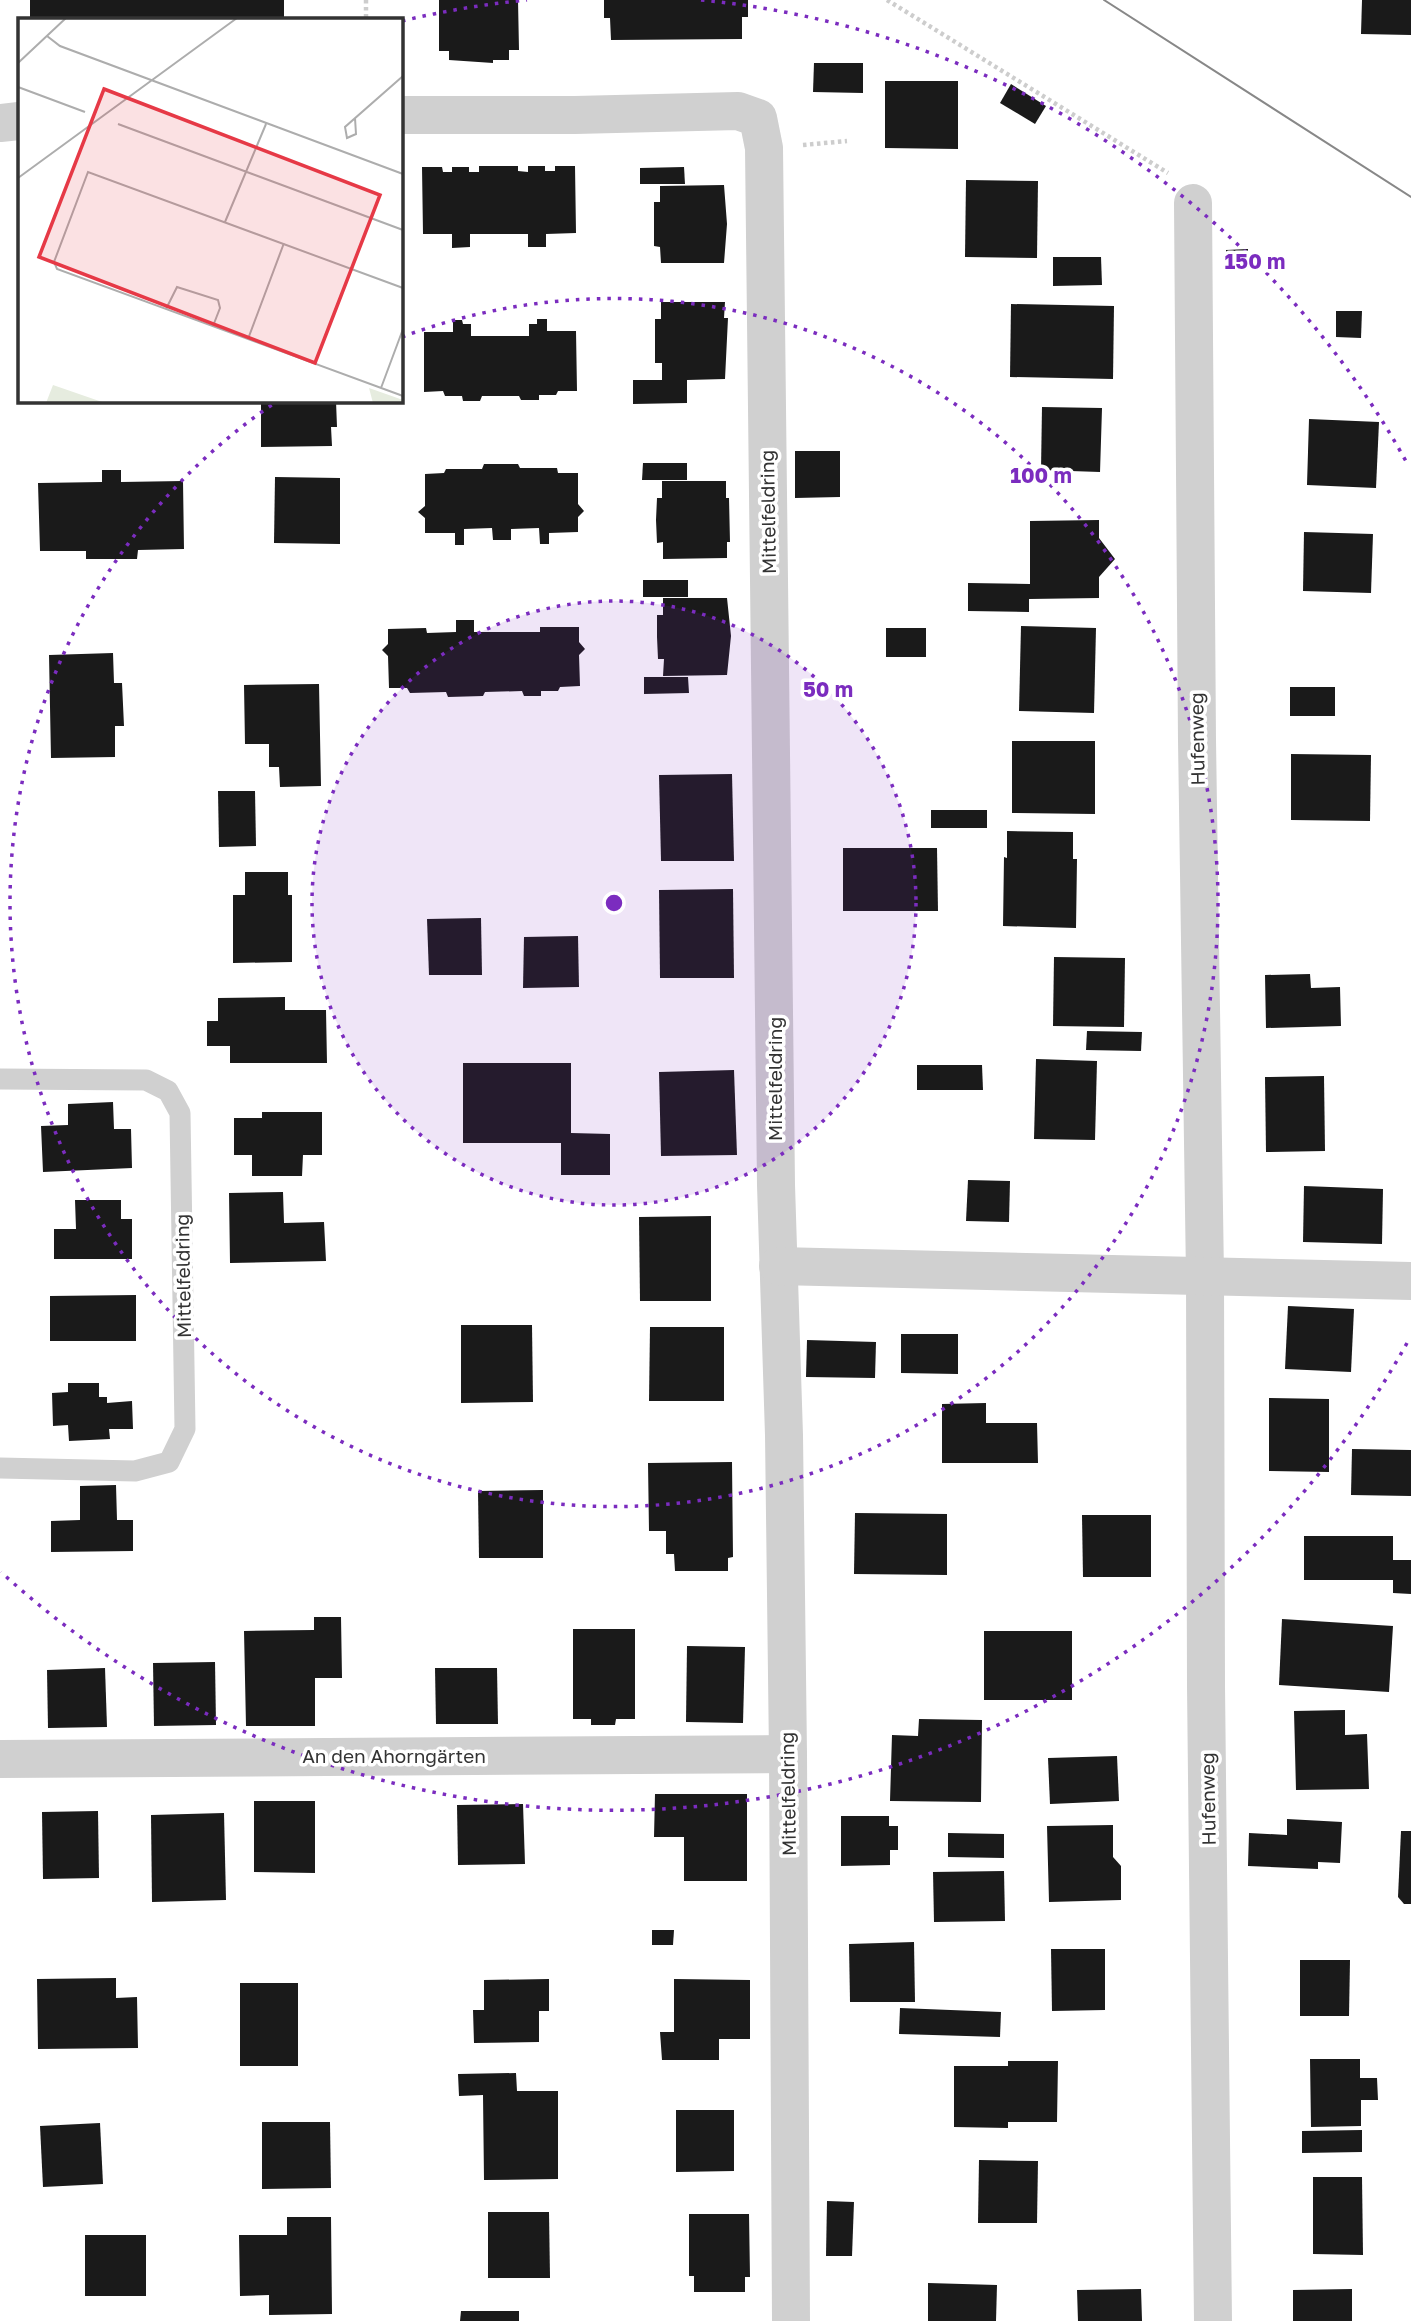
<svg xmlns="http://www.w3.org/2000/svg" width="1411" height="2321" font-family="'Golos Text',sans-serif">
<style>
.building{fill:#1a1a1a}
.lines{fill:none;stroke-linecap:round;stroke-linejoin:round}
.path{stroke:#cdcdcd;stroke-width:4.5;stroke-dasharray:3.5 3.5;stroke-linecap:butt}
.service{stroke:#d0d0d0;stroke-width:21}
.minor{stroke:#d0d0d0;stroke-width:38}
.tram{stroke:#888;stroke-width:2}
.ring{fill:none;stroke:#7b2cbf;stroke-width:3.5;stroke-dasharray:3.5 7}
.labels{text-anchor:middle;stroke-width:7;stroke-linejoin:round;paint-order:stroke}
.street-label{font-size:19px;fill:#333;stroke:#fff}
.inset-road{fill:none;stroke:#adadad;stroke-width:2}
.view{fill:#e63946;fill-opacity:0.15;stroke:#e63946;stroke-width:3.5}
.inset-edge{fill:none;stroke:#333;stroke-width:3.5}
.centre{fill:#7b2cbf;stroke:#fff;stroke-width:3.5}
.ring-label{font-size:21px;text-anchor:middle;font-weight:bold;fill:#7b2cbf;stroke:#fff;stroke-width:7;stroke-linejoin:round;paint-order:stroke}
</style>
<rect width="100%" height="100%" fill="#fff"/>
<g class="building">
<rect x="30" y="0" width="254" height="19"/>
<polygon points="439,0 518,0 519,50 509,50 509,60 493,60 493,63 449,60 449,51 439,51"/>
<polygon points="604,0 748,0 748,17 742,17 742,39 611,40 610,18 604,18"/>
<polygon points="1362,0 1411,0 1411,35 1361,34"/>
<polygon points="814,63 863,63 863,93 813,92"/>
<polygon points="885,81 958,81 958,149 885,148"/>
<polygon points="1011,84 1046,106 1035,124 1000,103"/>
<polygon points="479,166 518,166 518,171 528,172 528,166 545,166 545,171 555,171 555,166 575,166 576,233 546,234 546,247 528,247 528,234 470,234 470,247 452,248 452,234 423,234 422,167 442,167 443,172 452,172 452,167 469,167 469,172 479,172"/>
<polygon points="684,167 685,184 640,184 640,168"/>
<polygon points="966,180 1038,181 1037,258 965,257"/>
<polygon points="724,185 727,224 724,263 661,263 660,247 654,246 654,202 660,202 660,186"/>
<polygon points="1248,249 1248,265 1226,265 1226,250"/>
<polygon points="1053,257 1101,257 1102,285 1053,286"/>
<polygon points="661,302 725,302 724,318 728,318 725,379 687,380 687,403 633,404 633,380 662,380 662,363 655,363 655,319 661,319"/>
<polygon points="1011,304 1114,306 1113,379 1010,377"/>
<polygon points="1336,311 1362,311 1361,338 1336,337"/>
<polygon points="537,319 547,319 547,331 576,331 577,391 558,391 556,395 539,395 539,400 521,400 519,396 482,396 480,401 463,401 462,396 445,396 443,391 424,392 424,332 453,332 453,320 462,320 463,324 471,324 471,336 529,336 529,324 537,324"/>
<polygon points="261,401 336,401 337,427 331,427 332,446 261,447"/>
<polygon points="1042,407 1102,408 1100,472 1041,470"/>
<polygon points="1309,419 1379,422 1376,488 1307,485"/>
<polygon points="795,451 840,451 840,497 795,498"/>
<polygon points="643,463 687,463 687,480 642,480"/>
<polygon points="484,464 518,464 520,468 557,468 558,473 578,473 578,504 584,511 578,517 578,532 549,533 549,544 540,544 539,528 511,529 511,540 493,540 492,528 464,529 464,545 455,545 455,533 425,533 425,518 418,512 425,506 425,474 444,473 446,469 482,469"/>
<polygon points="102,470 121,470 121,482 183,481 184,549 138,550 137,559 86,559 86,551 40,551 38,483 102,482"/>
<polygon points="275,477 340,478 340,544 274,543"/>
<polygon points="662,481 726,481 726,498 729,498 730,542 727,542 727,558 663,559 663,542 657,543 656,520 657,498 662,498"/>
<polygon points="1099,520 1099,538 1115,559 1099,577 1099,598 1029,599 1029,612 968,611 968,583 1030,584 1030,521"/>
<polygon points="1304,532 1373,534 1371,593 1303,591"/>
<rect x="643" y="580" width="45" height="17"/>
<polygon points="663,598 727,598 731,636 727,675 663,676 664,659 658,659 657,637 657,615 663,615"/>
<polygon points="456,620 474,620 474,632 540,632 540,627 579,627 579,642 585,649 579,655 580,686 560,687 558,691 541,691 541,696 524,696 522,691 485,692 483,696 448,697 446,692 410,693 407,688 389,688 388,656 382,650 388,644 388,629 426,628 427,633 456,632"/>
<polygon points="1021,626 1096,628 1094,713 1019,711"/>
<rect x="886" y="628" width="40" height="29"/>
<polygon points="113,653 114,683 122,683 124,726 115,726 115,757 51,758 49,655"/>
<polygon points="644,677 688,677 689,693 644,694"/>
<polygon points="319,684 321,786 280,787 279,767 269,767 269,744 245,744 244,685"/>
<rect x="1290" y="687" width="45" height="29"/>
<polygon points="1012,741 1095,741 1095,814 1012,813"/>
<polygon points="1291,754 1371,755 1370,821 1291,820"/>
<polygon points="732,774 734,861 661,861 659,775"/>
<polygon points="218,791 255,791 256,846 219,847"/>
<rect x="931" y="810" width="56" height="18"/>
<polygon points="1007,831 1073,832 1073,859 1077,859 1076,928 1003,926 1004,857 1007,858"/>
<polygon points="843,848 937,848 938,911 843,911"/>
<polygon points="245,872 288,872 288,895 292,895 292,962 233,963 233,895 245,895"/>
<polygon points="733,889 734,978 660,978 659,890"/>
<polygon points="481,918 482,975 429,975 427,919"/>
<polygon points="578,936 579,987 523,988 524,937"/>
<polygon points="1054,957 1125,958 1124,1027 1053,1026"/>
<polygon points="1310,974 1311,988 1340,987 1341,1026 1266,1028 1265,975"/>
<polygon points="285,997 285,1010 326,1010 327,1063 230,1063 230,1046 207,1046 207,1021 218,1021 218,998"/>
<polygon points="1087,1031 1142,1032 1141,1051 1086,1050"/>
<polygon points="1036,1059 1097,1061 1095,1140 1034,1139"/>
<polygon points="463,1063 571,1063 571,1133 610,1134 610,1175 561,1175 561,1143 463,1143"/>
<polygon points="917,1065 982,1065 983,1090 917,1090"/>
<polygon points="734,1070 737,1155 661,1156 659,1072"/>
<polygon points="1324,1076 1325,1151 1266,1152 1265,1077"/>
<polygon points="113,1102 114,1129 131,1129 132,1168 43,1172 41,1126 68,1125 68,1104"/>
<polygon points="262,1112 322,1112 322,1155 303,1155 302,1176 252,1176 252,1155 234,1155 234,1118 262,1118"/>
<polygon points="968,1180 1010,1181 1009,1222 966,1221"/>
<polygon points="1304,1186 1383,1189 1382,1244 1303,1242"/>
<polygon points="283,1192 284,1223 324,1222 326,1261 230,1263 229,1193"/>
<polygon points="75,1200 121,1200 121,1219 132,1219 132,1259 54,1259 54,1229 76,1229"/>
<polygon points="711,1216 711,1301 640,1301 639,1217"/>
<polygon points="136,1295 136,1341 50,1341 50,1296"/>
<polygon points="1288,1306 1354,1309 1351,1372 1285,1369"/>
<polygon points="461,1325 532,1325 533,1402 461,1403"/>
<polygon points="650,1327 724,1327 724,1401 649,1401"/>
<polygon points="901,1334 958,1334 958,1374 901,1373"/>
<polygon points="807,1340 876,1342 875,1378 806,1377"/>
<polygon points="68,1383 99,1383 99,1397 107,1397 107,1403 132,1401 133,1429 109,1429 110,1439 69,1441 68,1425 53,1426 52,1393 68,1392"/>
<polygon points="1269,1398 1329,1399 1329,1472 1269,1471"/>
<polygon points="986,1403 986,1423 1037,1423 1038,1463 942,1463 942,1404"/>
<polygon points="1352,1449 1411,1450 1411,1496 1351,1495"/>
<polygon points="732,1462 733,1557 728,1558 728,1571 675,1571 674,1554 666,1554 666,1531 649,1531 648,1463"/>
<polygon points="116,1485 117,1520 133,1520 133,1551 51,1552 51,1521 80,1520 80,1486"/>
<polygon points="543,1490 543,1558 479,1558 478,1491"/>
<polygon points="855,1513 947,1514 947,1575 854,1574"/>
<polygon points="1082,1515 1151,1515 1151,1577 1083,1577"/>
<polygon points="1304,1536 1393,1536 1393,1560 1411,1560 1411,1594 1393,1593 1393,1580 1304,1580"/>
<polygon points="314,1617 341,1617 342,1678 315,1678 315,1726 246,1726 244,1631 314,1630"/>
<polygon points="1282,1619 1393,1626 1389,1692 1279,1685"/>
<polygon points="573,1629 635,1629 635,1719 616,1719 615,1725 591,1725 591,1719 573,1719"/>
<rect x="984" y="1631" width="88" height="69"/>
<polygon points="687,1646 745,1647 743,1723 686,1722"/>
<polygon points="215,1662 216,1725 154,1726 153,1663"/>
<polygon points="105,1668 107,1727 48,1728 47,1670"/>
<polygon points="435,1668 497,1668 498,1724 436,1724"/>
<polygon points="1345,1710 1345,1735 1367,1734 1369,1789 1296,1790 1294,1711"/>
<polygon points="919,1719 982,1720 981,1802 890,1801 892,1735 918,1736"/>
<polygon points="1117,1756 1119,1801 1050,1804 1048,1758"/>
<polygon points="655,1794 747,1794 747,1881 684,1881 684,1837 654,1837"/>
<polygon points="254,1801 315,1801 315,1873 254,1872"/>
<polygon points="523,1804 525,1864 458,1865 457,1805"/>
<polygon points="98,1811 99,1878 43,1879 42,1812"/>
<polygon points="224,1813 226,1900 152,1902 151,1815"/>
<polygon points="841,1816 889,1816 889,1826 898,1826 898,1850 890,1850 890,1865 841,1866"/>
<polygon points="1287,1819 1342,1822 1340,1863 1318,1862 1318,1869 1248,1866 1249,1833 1287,1835"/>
<polygon points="1113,1825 1113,1857 1121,1866 1121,1900 1049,1902 1047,1826"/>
<polygon points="1401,1831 1411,1831 1411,1904 1404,1904 1398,1897"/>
<polygon points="948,1833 1004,1834 1004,1858 948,1857"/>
<polygon points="1004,1871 1005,1921 934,1922 933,1872"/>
<polygon points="652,1930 674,1930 673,1945 652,1945"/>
<polygon points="914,1942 915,2002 850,2002 849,1944"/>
<polygon points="1051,1949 1105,1949 1105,2010 1052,2011"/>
<polygon points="1300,1960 1350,1960 1349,2016 1300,2016"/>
<polygon points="116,1978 116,1998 137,1997 138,2048 38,2049 37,1979"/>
<polygon points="549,1979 549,2011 539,2011 539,2042 474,2043 473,2010 484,2010 484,1980"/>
<polygon points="674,1979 750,1980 750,2039 719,2039 719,2060 662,2060 660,2032 674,2032"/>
<rect x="240" y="1983" width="58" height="83"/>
<polygon points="900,2008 1001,2012 1000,2037 899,2034"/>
<polygon points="1310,2059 1360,2059 1360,2078 1377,2078 1378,2100 1361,2100 1361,2126 1311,2127"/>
<polygon points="1008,2061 1058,2061 1057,2122 1008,2122 1008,2128 954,2127 954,2066 1008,2066"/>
<polygon points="516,2073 517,2091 558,2091 558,2179 484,2180 483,2095 459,2096 458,2074"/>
<polygon points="676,2110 734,2110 734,2171 676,2172"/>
<polygon points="262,2122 330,2122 331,2188 262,2189"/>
<polygon points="100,2123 103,2184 43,2187 40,2126"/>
<polygon points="1362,2130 1362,2152 1302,2153 1302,2131"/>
<polygon points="979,2160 1038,2161 1037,2223 978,2223"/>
<polygon points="1313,2177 1362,2177 1363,2255 1313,2254"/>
<polygon points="827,2201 854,2202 852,2256 826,2256"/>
<polygon points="488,2212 549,2212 550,2278 488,2278"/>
<polygon points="689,2214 749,2214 750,2277 745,2277 745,2292 694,2292 694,2276 689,2276"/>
<polygon points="287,2217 331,2217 332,2314 269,2315 269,2295 240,2296 239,2235 287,2235"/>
<rect x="85" y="2235" width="61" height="61"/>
<polygon points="928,2283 997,2285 996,2321 928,2321"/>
<polygon points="1141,2289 1142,2321 1078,2321 1077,2290"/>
<polygon points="1352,2289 1352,2321 1293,2321 1293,2290"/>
<polygon points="461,2311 519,2311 519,2321 460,2321"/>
</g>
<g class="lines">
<g class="path">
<polyline points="366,0 366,19"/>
<polyline points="887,0 1168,173"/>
<polyline points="803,145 847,141"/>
</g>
<polyline class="service" points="0,1079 146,1080 168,1091 180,1113 185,1429 169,1462 135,1471 0,1468"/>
<g class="minor">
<polyline points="401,115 575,115 738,111 758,118 764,148 776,1185 784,1435 788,1754 791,2321"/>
<polyline points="0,123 19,121"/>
<polyline points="1193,203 1197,740 1205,1276 1206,1686 1213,2321"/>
<polyline points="778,1266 1411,1281"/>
<polyline points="0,1759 788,1754"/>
</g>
<polyline class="tram" points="1104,0 1411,197"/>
</g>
<circle cx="614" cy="903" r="302" fill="#7b2cbf" fill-opacity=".12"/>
<g class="ring">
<circle cx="614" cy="903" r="302"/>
<path d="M402 337A604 604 0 1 1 276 402"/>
<path d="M1407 1343A907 907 0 0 1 1 1572M402 21A907 907 0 0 1 527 0M701 0A907 907 0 0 1 1407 463"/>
</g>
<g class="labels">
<g class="street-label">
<text transform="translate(768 512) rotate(-91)" y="7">Mittelfeldring</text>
<text transform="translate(1197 739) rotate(-91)" y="7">Hufenweg</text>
<text transform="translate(775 1079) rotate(-90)" y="7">Mittelfeldring</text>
<text transform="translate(183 1276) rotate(-91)" y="7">Mittelfeldring</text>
<text x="394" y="1763">An den Ahorngärten</text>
<text transform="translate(788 1794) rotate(-91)" y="7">Mittelfeldring</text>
<text transform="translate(1208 1799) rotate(-91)" y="7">Hufenweg</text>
</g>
</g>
<g transform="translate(18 18)">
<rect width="385" height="385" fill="#fff"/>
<path d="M35 367 87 385H28ZM351 370 385 382V385H355Z" fill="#e6ecdf"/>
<path class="inset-road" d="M29 18 42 28 385 156M0 45 48 0M0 69 67 94M337 100 338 116 329 120 327 109 385 58M100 106 385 212M0 160 219 0M207 204 248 106M385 270 70 154 36 244 39 251 385 378M148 291 159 269 200 282 202 290 195 308M230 321 266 225M363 370 385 311"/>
<path class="view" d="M86 71 362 177 297 345 21 239Z"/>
<rect width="385" height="385" class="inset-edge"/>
</g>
<circle cx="614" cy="903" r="10" class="centre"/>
<g class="ring-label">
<text x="1255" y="269">150 m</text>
<text x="1041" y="483">100 m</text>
<text x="828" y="697">50 m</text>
</g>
</svg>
